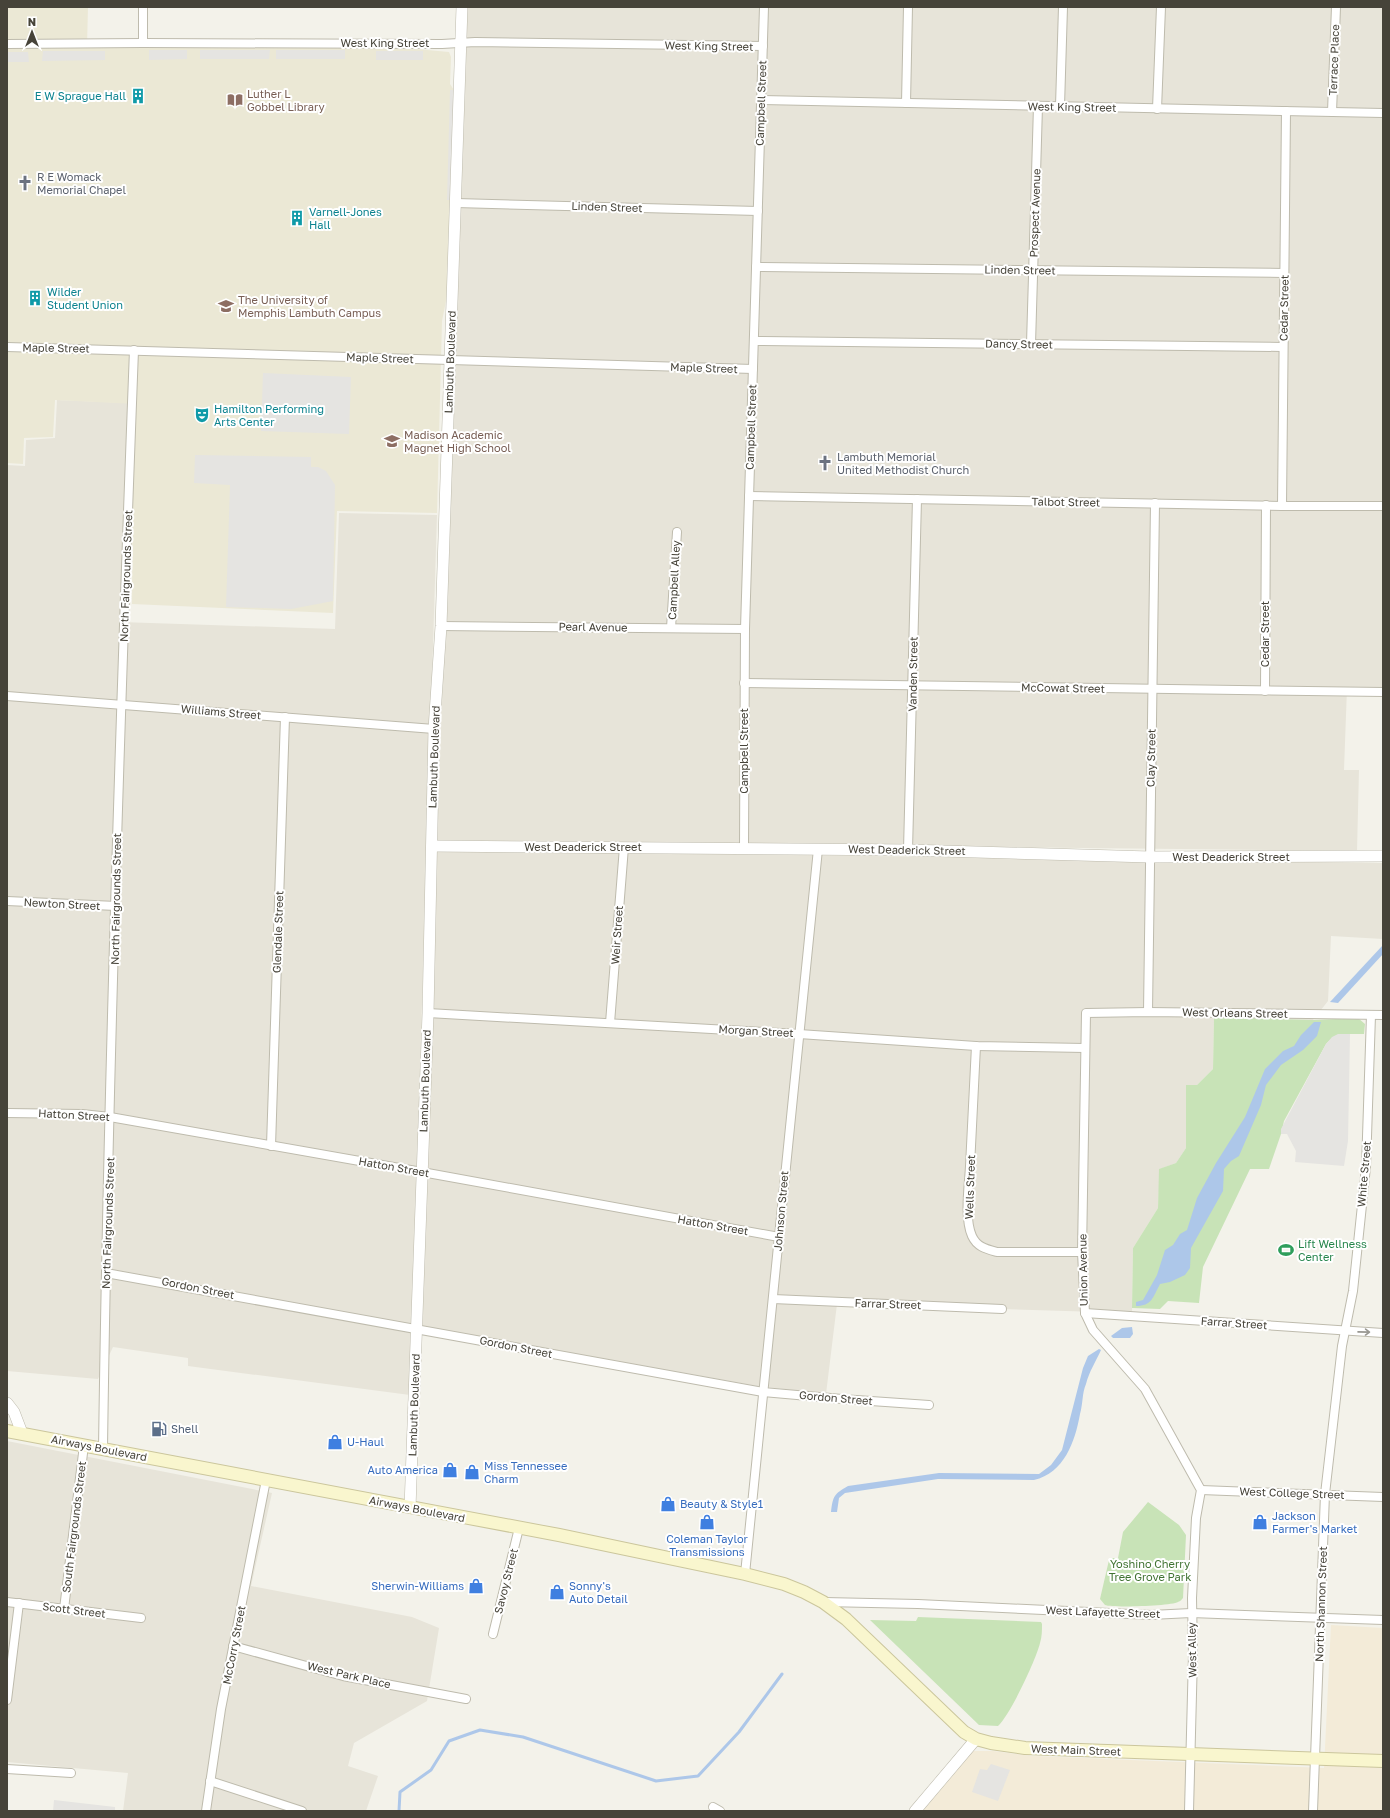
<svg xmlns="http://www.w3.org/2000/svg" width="1390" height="1818" font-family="'Golos Text',sans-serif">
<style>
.residential{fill:#e7e4d9}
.commercial{fill:#f3ebd8}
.education{fill:#ebe8d5}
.green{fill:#c8e3b7}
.parking{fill:#e5e4e1}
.water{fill:#adc7e9}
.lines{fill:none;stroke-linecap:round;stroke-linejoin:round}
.stream{stroke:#adc7e9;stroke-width:3}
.minor-casing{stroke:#bebbad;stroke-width:10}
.tertiary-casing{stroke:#bebbad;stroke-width:12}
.secondary-casing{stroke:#cbc69c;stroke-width:14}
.minor{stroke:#fff;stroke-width:8}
.tertiary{stroke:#fff;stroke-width:11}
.secondary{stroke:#f9f6ce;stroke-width:12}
.oneway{stroke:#999892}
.labels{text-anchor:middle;stroke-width:4;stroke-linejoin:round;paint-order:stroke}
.street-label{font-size:11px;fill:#464339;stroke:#fff}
.education-label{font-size:11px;fill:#785e54;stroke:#fff;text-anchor:start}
.culture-label{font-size:11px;fill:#0d838f;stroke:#fff;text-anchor:start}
.worship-label{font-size:11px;fill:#5b616d;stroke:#fff;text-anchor:start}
.leisure-label{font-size:11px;fill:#27864d;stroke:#fff;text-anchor:start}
.service-label{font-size:11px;fill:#4e5e75;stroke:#fff;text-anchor:start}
.shop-label{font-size:11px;fill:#366cbe;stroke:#fff;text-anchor:start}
.park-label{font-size:11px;fill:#407332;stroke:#fff}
</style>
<rect width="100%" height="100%" fill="#f3f2ea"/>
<g class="residential">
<polygon points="467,7 1383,7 1383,688 1347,688 1344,770 1359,770 1357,851 437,841"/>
<polygon points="57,400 129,403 120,622 335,629 339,513 437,515 410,1395 188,1366 188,1358 113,1347 98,1379 7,1371 7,465 25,466 26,440 55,438"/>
<polygon points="437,850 1383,863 1383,939 1331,936 1328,1001 1313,1020 1214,1017 1213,1069 1197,1085 1186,1085 1186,1148 1176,1163 1160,1169 1158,1208 1133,1248 1132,1313 837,1304 826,1394 757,1386 422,1326"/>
<polygon points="7,1441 272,1493 251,1586 412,1617 439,1628 427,1701 354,1743 348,1766 378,1776 366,1811 123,1811 128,1773 7,1762"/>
</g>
<polygon class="commercial" points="1331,1625 1383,1628 1383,1811 921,1811 973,1751 993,1751 1033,1756 1324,1768"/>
<polygon class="education" points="7,7 88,7 87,46 383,46 449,52 451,57 450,84 454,90 448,291 442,321 437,513 337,511 333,613 132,604 133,457 136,404 55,400 53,437 24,438 23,464 7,463"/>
<g class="green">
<path d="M1214 1017 1313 1020 1358 1018 1365 1024 1364 1034C1349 1034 1336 1032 1326 1044L1284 1121 1281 1134 1269 1169H1250L1203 1267 1199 1303 1168 1301 1160 1309 1132 1308 1133 1248 1158 1208 1159 1169 1176 1163 1186 1148V1085H1197L1213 1069Z"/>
<path d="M1148 1502 1179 1525 1186 1535 1183 1598C1181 1600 1181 1601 1178 1602 1171 1606 1112 1608 1105 1605L1100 1599 1109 1560 1112 1558H1118L1123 1532Z"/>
<path d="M918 1617 1041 1622 1042 1624C1042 1630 1042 1637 1040 1643 1036 1660 1010 1715 998 1726L979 1725 870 1620 916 1621Z"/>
</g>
<g class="parking">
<polygon points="149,50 187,50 187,59 149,60"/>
<polygon points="200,50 270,50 269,59 200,59"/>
<rect x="276" y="50" width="69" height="9"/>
<polygon points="43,51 105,51 105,60 42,61"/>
<rect x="376" y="51" width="47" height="9"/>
<polygon points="7,52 28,52 29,62 7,62"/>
<polygon points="450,90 454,90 451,200 447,200"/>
<polygon points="263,373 351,377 349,434 261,431"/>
<polygon points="195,455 311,457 311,467 318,467 326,471 335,485 333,601 291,609 226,607 230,485 194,483"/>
<polygon points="1338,1034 1350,1034 1348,1141 1344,1166 1295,1162 1296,1151 1287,1134 1281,1134 1281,1129 1326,1044 1332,1037"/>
<polygon points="991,1764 1010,1770 998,1801 972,1792 980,1769 987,1770"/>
<polygon points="54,1800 115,1807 115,1811 53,1811"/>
</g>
<g class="water">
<polygon points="1383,945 1383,954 1338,1003 1330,1002"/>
<path d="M1314 1022H1321L1317 1036 1303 1050 1281 1065 1266 1085 1261 1105 1239 1156 1231 1161 1224 1169 1223 1191 1191 1248 1190 1268 1185 1275 1170 1282 1160 1284C1153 1297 1152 1306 1136 1306V1302L1143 1300 1157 1275 1165 1250 1173 1245 1180 1234 1187 1230 1197 1198 1216 1163 1245 1117 1265 1069 1283 1051 1294 1046 1301 1035Z"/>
<polygon points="1132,1327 1133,1334 1130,1338 1113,1338 1111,1336 1122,1328"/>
<path d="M1099 1349 1101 1350C1096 1361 1089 1372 1086 1384 1082 1393 1083 1404 1080 1414 1075 1442 1064 1473 1034 1480L938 1479 845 1493 839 1498 837 1512H831C833 1496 834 1494 848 1486L939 1473 1039 1474 1051 1465 1062 1450 1083 1368 1088 1356Z"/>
</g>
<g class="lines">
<polyline class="stream" points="399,1811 400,1792 431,1770 449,1741 480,1730 523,1737 656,1781 698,1776 739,1732 782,1674"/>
<defs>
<g id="minor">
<polyline points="143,43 143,7"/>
<polyline points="7,44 143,43 442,44 475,42 763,46"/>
<polyline points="761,100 1383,113"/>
<polyline points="906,103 908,7"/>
<polyline points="1060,106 1063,7"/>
<polyline points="1157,109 1161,7"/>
<polyline points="1332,112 1336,7"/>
<polyline points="456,203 758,211"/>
<polyline points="756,267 1284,273"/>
<polyline points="754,341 1283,347"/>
<polyline points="1031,344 1038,106"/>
<polyline points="7,347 753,369"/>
<polyline points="749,496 1282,506 1383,506"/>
<polyline points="1282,506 1286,111"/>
<polyline points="441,626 745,629"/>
<polyline points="671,628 677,532"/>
<polyline points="744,683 1383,692"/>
<polyline points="1265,691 1266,505"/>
<polyline points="7,696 434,729"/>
<polyline points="744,848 745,629 764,7"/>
<polyline points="908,850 917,499"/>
<polyline points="7,901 116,906"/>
<polyline points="1148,1012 1155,503"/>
<polyline points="428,1013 799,1034 976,1046 1085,1048"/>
<polyline points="610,1023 624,847"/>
<path d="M976 1046C974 1086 972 1126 970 1166 969 1186 964 1218 972 1236 977 1247 986 1249 997 1252H1082"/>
<polyline points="7,1113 82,1114 110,1117 422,1172 779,1237"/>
<polyline points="271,1146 285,717"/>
<polyline points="106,1273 763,1392 842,1399 929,1405"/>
<polyline points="773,1299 1002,1309"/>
<polyline points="1085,1313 1383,1333"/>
<path d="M103 1449C108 1082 120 716 134 350"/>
<polyline points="1201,1490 1383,1497"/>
<polyline points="745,1574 818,849"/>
<polyline points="7,1602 141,1618"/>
<polyline points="824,1602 918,1604 1151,1615 1191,1613 1383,1620"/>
<polyline points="64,1609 84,1445"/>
<polyline points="493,1634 519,1528"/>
<polyline points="233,1646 343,1676 466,1699"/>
<polyline points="7,1700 19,1603"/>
<polyline points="7,1769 71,1773"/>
<polyline points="210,1781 302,1811"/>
<polyline points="713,1807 720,1811"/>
<polyline points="206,1811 221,1709 266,1480"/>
<polyline points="1189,1811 1193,1655 1192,1598 1196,1518 1201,1490 1145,1389 1093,1330 1085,1313 1082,1252 1086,1013 1148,1012 1383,1015"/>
<polyline points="1313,1811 1325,1494 1342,1346 1353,1291 1366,1167 1371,1015"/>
</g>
<g id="tertiary">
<polyline points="432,846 908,850 1150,857 1383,856"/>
<polyline points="7,1403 14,1412 22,1433"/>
<polyline points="410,1508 428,1013 434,729 441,626 462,7"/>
<polyline points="915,1811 976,1739"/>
</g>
<polyline id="secondary" points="7,1431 559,1535 745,1574 784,1584 804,1592 823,1602 846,1619 964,1732 976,1739 991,1743 1025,1748 1383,1761"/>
</defs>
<use href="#minor" class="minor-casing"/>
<use href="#tertiary" class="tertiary-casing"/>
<use href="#secondary" class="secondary-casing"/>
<use href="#minor" class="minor"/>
<use href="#tertiary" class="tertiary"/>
<use href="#secondary" class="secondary"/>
</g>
<defs><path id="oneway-shaft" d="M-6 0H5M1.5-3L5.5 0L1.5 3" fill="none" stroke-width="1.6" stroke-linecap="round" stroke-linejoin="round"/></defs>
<use class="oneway" href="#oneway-shaft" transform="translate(1364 1332) rotate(1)"/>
<defs>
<symbol id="building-bare" viewBox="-9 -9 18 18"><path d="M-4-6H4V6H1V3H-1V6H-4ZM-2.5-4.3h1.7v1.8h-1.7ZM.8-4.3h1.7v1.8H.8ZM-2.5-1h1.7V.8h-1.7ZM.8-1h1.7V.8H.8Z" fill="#0f9aa8" stroke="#fff" stroke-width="2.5" paint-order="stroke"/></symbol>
<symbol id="library-bare" viewBox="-9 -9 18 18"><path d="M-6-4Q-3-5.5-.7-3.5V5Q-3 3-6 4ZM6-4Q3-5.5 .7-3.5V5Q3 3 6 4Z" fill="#8d6e63" stroke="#fff" stroke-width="2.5" paint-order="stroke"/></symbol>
<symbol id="church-bare" viewBox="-9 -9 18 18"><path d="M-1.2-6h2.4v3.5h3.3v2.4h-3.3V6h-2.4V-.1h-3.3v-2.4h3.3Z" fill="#6b7280" stroke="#fff" stroke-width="2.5" paint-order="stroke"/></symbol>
<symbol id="university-bare" viewBox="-9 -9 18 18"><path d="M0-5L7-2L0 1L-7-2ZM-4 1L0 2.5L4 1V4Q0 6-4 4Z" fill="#8d6e63" stroke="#fff" stroke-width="2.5" paint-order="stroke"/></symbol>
<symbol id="theatre-bare" viewBox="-9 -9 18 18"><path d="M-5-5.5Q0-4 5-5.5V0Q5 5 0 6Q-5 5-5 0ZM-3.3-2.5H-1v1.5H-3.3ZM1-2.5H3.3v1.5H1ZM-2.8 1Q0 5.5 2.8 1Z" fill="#0f9aa8" stroke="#fff" stroke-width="2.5" paint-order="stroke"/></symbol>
<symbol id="school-bare" viewBox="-9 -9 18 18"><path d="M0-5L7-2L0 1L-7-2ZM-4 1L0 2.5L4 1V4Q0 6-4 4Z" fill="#8d6e63" stroke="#fff" stroke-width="2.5" paint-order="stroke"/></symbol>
<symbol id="stadium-bare" viewBox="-9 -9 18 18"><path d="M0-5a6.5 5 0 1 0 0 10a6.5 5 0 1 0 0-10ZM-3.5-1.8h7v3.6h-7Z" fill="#2e9e5b" stroke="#fff" stroke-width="2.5" paint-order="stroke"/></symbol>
<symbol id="fuel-bare" viewBox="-9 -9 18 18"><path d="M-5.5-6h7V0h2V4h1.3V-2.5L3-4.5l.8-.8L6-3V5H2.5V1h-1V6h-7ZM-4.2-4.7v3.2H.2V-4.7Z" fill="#5c6f8a" stroke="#fff" stroke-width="2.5" paint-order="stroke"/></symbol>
<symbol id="shop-bare" viewBox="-9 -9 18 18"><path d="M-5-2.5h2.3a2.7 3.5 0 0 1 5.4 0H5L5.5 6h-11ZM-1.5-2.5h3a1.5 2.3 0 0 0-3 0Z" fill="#3f7fe0" stroke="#fff" stroke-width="2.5" paint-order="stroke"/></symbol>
</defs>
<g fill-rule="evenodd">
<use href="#building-bare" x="127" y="85" width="22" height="22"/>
<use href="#library-bare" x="224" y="89" width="22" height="22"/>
<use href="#church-bare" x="14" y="172" width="22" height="22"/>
<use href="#building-bare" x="286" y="207" width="22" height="22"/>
<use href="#building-bare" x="24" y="287" width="22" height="22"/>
<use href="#university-bare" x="215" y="295" width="22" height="22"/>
<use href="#theatre-bare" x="191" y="404" width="22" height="22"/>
<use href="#school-bare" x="381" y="430" width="22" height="22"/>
<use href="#church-bare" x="814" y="452" width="22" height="22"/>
<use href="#stadium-bare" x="1275" y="1239" width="22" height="22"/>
<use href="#fuel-bare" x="148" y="1418" width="22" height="22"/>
<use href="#shop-bare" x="324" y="1431" width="22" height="22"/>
<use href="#shop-bare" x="439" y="1459" width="22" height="22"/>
<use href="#shop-bare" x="461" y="1461" width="22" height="22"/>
<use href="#shop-bare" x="657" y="1493" width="22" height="22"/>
<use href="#shop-bare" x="696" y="1511" width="22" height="22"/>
<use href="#shop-bare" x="1249" y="1511" width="22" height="22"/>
<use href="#shop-bare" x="465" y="1575" width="22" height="22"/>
<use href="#shop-bare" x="546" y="1581" width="22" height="22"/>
</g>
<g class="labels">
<g class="street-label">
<text x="385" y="47">West King Street</text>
<text transform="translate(709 46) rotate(1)" y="4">West King Street</text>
<text transform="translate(1334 60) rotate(-88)" y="4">Terrace Place</text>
<text transform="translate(761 103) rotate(-88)" y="4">Campbell Street</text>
<text transform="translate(1072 107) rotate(1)" y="4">West King Street</text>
<text transform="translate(607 207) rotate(2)" y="4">Linden Street</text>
<text transform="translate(1035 213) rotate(-88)" y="4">Prospect Avenue</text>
<text transform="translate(1020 270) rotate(1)" y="4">Linden Street</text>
<text transform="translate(1284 308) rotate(-89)" y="4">Cedar Street</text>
<text transform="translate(1019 344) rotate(1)" y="4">Dancy Street</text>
<text transform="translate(56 348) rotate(1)" y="4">Maple Street</text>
<text transform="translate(380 358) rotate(2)" y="4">Maple Street</text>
<text transform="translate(450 362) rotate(-88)" y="4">Lambuth Boulevard</text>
<text transform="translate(704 368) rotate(2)" y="4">Maple Street</text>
<text transform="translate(751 427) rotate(-88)" y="4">Campbell Street</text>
<text transform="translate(1066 502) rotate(1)" y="4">Talbot Street</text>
<text transform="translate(126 576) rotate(-88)" y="4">North Fairgrounds Street</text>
<text transform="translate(674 580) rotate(-87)" y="4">Campbell Alley</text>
<text transform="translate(593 627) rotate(1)" y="4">Pearl Avenue</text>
<text transform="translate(1265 634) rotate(-90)" y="4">Cedar Street</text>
<text transform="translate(913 674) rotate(-89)" y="4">Vanden Street</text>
<text transform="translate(1063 688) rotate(1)" y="4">McCowat Street</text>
<text transform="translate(221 712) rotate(5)" y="4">Williams Street</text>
<text transform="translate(744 751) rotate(-90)" y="4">Campbell Street</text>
<text transform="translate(434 757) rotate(-88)" y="4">Lambuth Boulevard</text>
<text transform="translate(1151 758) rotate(-89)" y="4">Clay Street</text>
<text x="583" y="851">West Deaderick Street</text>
<text transform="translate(907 850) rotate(1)" y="4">West Deaderick Street</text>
<text x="1231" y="861">West Deaderick Street</text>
<text transform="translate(116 899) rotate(-89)" y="4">North Fairgrounds Street</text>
<text transform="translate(62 904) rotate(3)" y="4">Newton Street</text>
<text transform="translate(278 932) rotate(-88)" y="4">Glendale Street</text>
<text transform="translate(617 935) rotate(-86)" y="4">Weir Street</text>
<text transform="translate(1235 1013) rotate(1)" y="4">West Orleans Street</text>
<text transform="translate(756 1031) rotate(3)" y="4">Morgan Street</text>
<text transform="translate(425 1081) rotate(-88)" y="4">Lambuth Boulevard</text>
<text transform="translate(74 1115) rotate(3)" y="4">Hatton Street</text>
<text transform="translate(394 1167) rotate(10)" y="4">Hatton Street</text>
<text transform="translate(1364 1174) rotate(-85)" y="4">White Street</text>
<text transform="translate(970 1187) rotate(-88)" y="4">Wells Street</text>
<text transform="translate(781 1211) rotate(-85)" y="4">Johnson Street</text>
<text transform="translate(108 1223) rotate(-88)" y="4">North Fairgrounds Street</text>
<text transform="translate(713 1225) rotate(10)" y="4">Hatton Street</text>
<text transform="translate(1083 1270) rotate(-91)" y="4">Union Avenue</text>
<text transform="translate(198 1288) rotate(11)" y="4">Gordon Street</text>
<text transform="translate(888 1304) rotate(2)" y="4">Farrar Street</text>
<text transform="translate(1234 1323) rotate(4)" y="4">Farrar Street</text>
<text transform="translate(516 1347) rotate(11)" y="4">Gordon Street</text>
<text transform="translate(836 1398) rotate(5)" y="4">Gordon Street</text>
<text transform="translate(414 1405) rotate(-88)" y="4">Lambuth Boulevard</text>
<text transform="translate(99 1448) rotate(11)" y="4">Airways Boulevard</text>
<text transform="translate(1292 1493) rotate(2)" y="4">West College Street</text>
<text transform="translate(417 1509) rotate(11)" y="4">Airways Boulevard</text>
<text transform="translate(74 1527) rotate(-83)" y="4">South Fairgrounds Street</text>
<text transform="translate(506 1581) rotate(-76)" y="4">Savoy Street</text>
<text transform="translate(1321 1604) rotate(-88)" y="4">North Shannon Street</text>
<text transform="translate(74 1610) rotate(7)" y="4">Scott Street</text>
<text transform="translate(1103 1612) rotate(2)" y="4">West Lafayette Street</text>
<text transform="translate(234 1645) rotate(-79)" y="4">McCorry Street</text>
<text transform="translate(1192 1650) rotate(-91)" y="4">West Alley</text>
<text transform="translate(349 1675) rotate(13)" y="4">West Park Place</text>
<text transform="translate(1076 1750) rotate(2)" y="4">West Main Street</text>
</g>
<g class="education-label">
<text x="247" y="98">Luther L<tspan x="247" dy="13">Gobbel Library</tspan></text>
<text x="238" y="304">The University of<tspan x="238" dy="13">Memphis Lambuth Campus</tspan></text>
<text x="404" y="439">Madison Academic<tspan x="404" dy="13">Magnet High School</tspan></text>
</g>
<g class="culture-label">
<text x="126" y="100" text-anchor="end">E W Sprague Hall</text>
<text x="309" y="216">Varnell-Jones<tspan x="309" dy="13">Hall</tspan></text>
<text x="47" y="296">Wilder<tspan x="47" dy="13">Student Union</tspan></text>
<text x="214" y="413">Hamilton Performing<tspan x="214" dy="13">Arts Center</tspan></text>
</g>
<g class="worship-label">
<text x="37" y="181">R E Womack<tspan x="37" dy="13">Memorial Chapel</tspan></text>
<text x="837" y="461">Lambuth Memorial<tspan x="837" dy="13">United Methodist Church</tspan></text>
</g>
<g class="leisure-label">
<text x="1298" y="1248">Lift Wellness<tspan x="1298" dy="13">Center</tspan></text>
</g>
<g class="service-label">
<text x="171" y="1433">Shell</text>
</g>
<g class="shop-label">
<text x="347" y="1446">U-Haul</text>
<text x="484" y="1470">Miss Tennessee<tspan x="484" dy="13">Charm</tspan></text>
<text x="438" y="1474" text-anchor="end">Auto America</text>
<text x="680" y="1508">Beauty &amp; Style1</text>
<text x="1272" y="1520">Jackson<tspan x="1272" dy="13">Farmer's Market</tspan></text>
<text x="707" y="1543" text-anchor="middle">Coleman Taylor<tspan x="707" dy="13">Transmissions</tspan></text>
<text x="464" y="1590" text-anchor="end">Sherwin-Williams</text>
<text x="569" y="1590">Sonny's<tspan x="569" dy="13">Auto Detail</tspan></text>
</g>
<g class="park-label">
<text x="1150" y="1568">Yoshino Cherry<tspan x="1150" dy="13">Tree Grove Park</tspan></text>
</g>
</g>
<rect width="1390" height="1818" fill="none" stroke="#464339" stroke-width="16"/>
<g transform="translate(32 32)" stroke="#ffffff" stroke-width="3" paint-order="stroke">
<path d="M0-3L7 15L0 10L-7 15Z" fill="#464339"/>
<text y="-6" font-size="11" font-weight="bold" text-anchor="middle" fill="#464339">N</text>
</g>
</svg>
